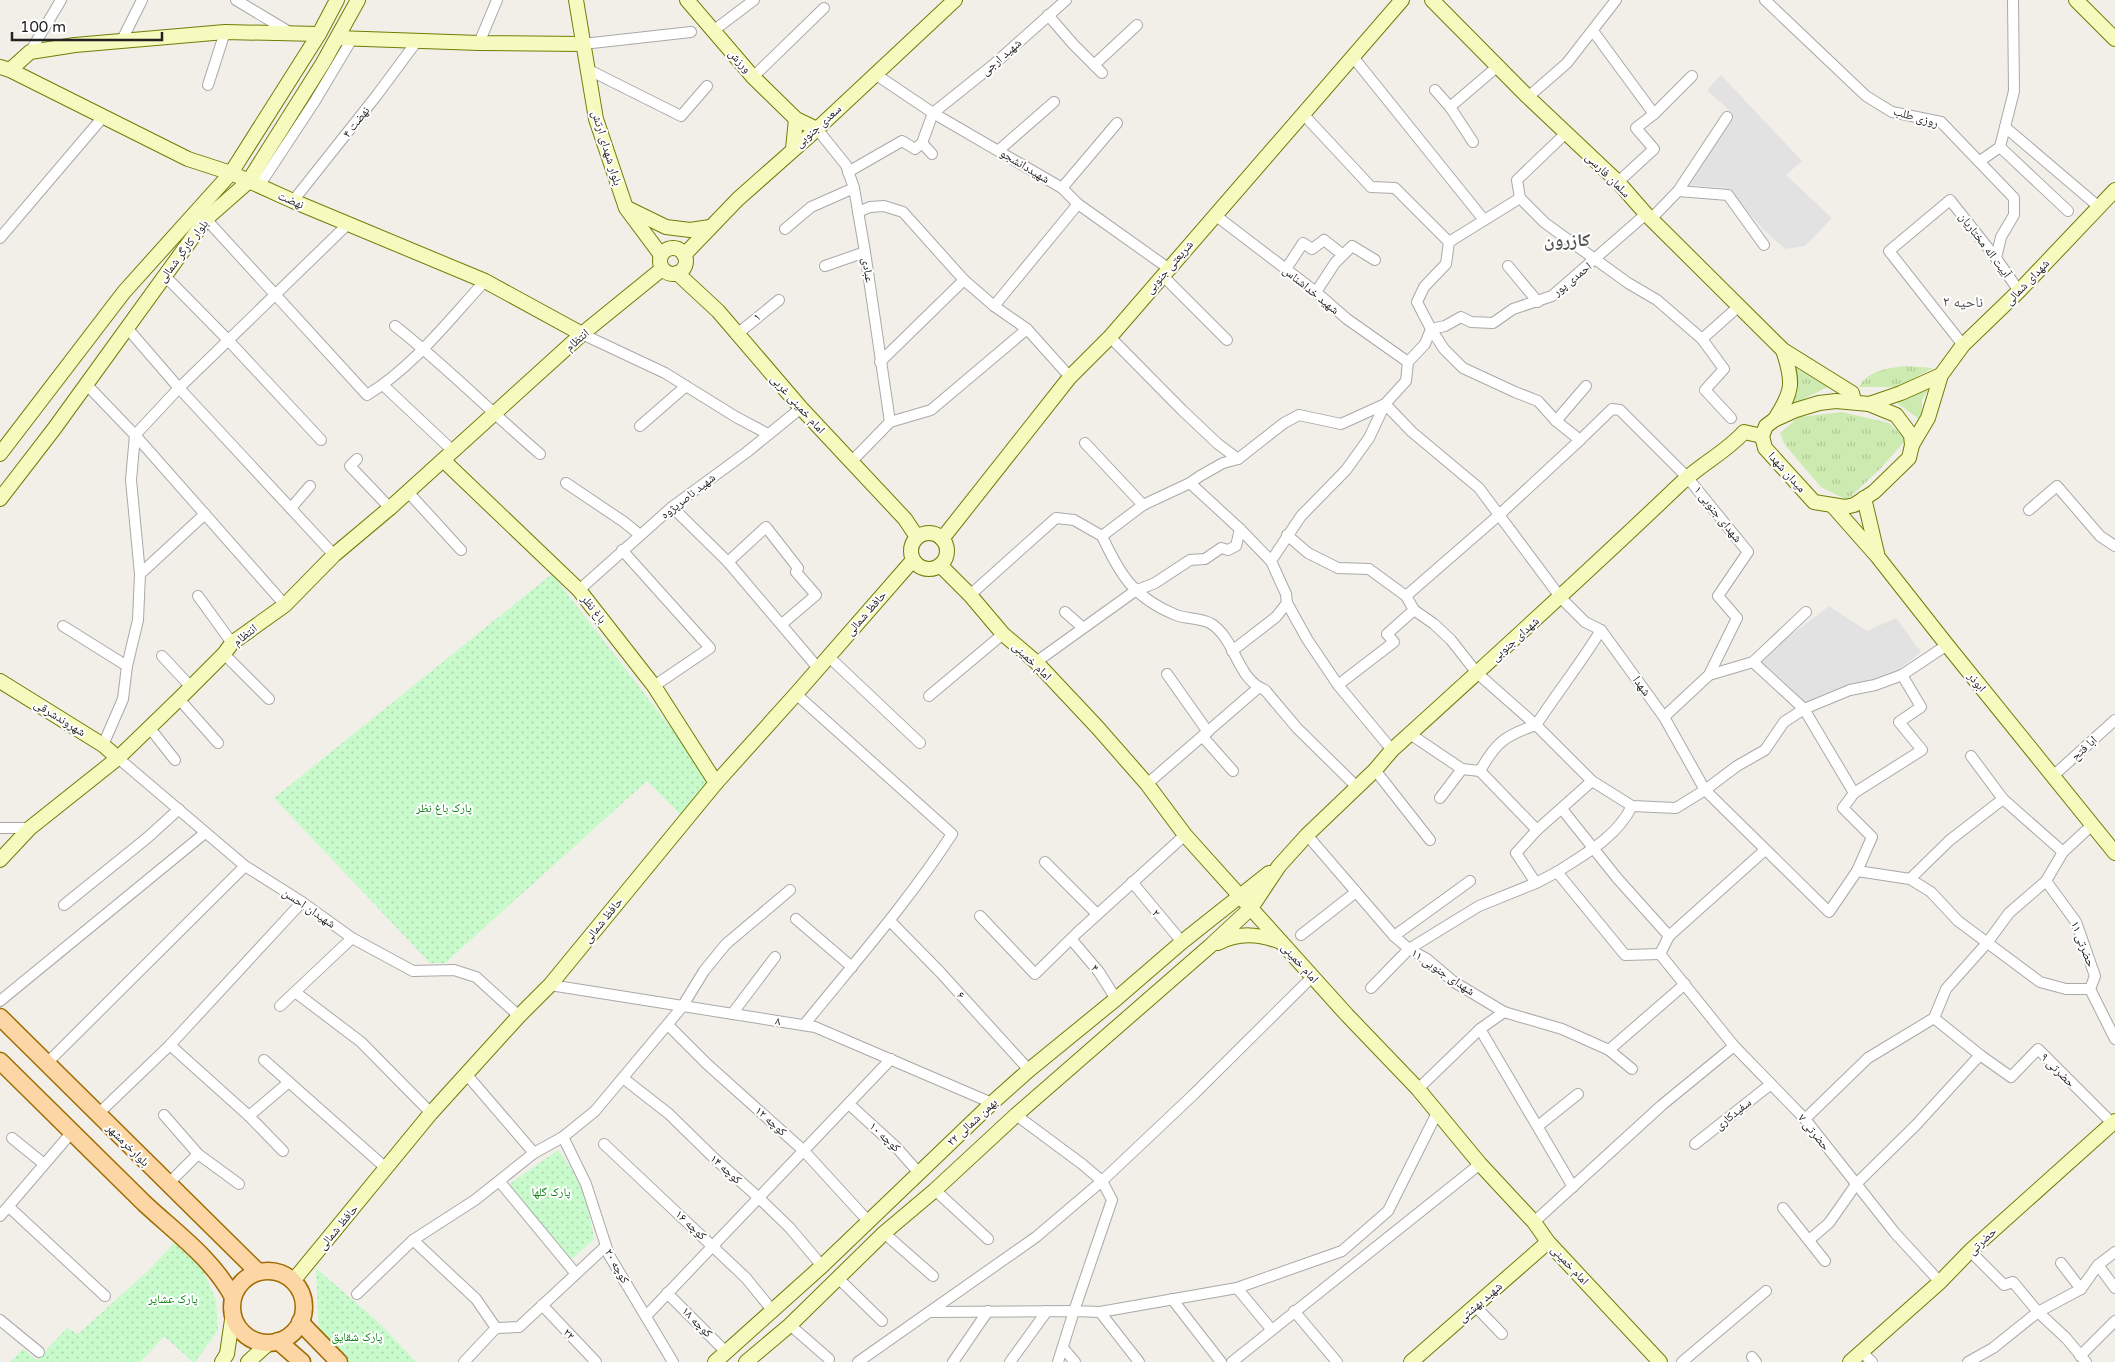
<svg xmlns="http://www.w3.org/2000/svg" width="2115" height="1362" font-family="'Varela Round','Noto Naskh Arabic',sans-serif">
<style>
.grass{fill:url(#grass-tufts)}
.park{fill:url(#park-dots)}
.parking{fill:#e2e2e2}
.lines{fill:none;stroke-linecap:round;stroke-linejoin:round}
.street-casing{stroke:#a9a9a9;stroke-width:12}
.secondary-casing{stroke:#707d05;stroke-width:16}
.primary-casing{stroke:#a06b00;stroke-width:19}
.street{stroke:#fff;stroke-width:10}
.secondary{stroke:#f7fabf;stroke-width:14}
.primary{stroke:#fcd6a4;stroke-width:16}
.labels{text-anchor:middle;stroke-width:4;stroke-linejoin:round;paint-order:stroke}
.street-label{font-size:12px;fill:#222;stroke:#fff}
.park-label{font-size:12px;fill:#0c8416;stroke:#fff}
.quarter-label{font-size:15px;fill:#555;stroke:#fff}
.district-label{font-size:18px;font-weight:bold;fill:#555;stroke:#fff}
</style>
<defs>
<pattern id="grass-tufts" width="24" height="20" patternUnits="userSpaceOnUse" patternTransform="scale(1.25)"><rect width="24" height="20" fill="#cdebb0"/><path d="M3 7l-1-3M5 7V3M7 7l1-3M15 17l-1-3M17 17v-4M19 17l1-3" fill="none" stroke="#b0c997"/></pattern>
<pattern id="park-dots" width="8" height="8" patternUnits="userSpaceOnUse" patternTransform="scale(1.25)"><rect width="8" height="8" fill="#c8facc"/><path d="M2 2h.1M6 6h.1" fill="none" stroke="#acd6af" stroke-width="1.8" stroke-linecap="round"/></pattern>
</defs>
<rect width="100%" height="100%" fill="#f2efe9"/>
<g class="grass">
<path d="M1906 366 1933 368 1898 387H1859C1868 370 1889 368 1906 366Z"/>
<path d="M1795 368 1828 387 1805 398 1791 409C1797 394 1799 384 1795 368Z"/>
<polygon points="1930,386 1922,400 1922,421 1894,401"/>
<polygon points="1842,412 1889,423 1906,440 1881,468 1847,500 1821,487 1785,445 1780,433 1799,417"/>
</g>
<g class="park">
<polygon points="552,574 712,781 681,815 647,781 445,963 430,963 274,798"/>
<path d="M558 1150C581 1179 588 1204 594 1239L567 1264 508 1185Z"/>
<polygon points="176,1241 203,1270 216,1300 218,1330 195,1362 193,1362 164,1336 141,1362 10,1362 23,1349 37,1360 67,1328 78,1334 149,1270"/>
<polygon points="316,1268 378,1322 416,1362 347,1362 319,1337"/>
</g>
<g class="parking">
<polygon points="1721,75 1802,161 1786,175 1832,218 1805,246 1785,249 1764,230 1727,188 1685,185 1732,113 1707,90"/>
<polygon points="1829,606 1867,631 1896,618 1921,652 1893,674 1806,704 1759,660"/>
</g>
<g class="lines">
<defs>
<g id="street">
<polyline points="236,0 291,33"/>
<polyline points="1765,0 1866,96 1892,112 1941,122 2014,198 2014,215 2001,237 1996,258"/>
<polyline points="2013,0 2014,91 2005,127 2099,207"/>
<polyline points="1048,15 1073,44 1102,73"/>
<polyline points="713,31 754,0"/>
<polyline points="1593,31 1654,114 1636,128 1654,149 1618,182"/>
<polyline points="121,42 142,0"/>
<polyline points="479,43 497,0"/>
<polyline points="583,44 691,32"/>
<polyline points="30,52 61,0"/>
<polyline points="1353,57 1484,220"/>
<polyline points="1094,65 1137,25"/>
<polyline points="587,69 681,116 707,86"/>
<polyline points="875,74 933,113 1062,188 1078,204 1168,268"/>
<polyline points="753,77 824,8"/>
<polyline points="208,85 225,32"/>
<polyline points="1435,90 1450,107"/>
<polyline points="1528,97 1567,63 1616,0"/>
<polyline points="1303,114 1371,187 1395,188 1449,242"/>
<polyline points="1654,114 1692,76"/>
<polyline points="817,129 846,165 854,188 865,252 890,422"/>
<polyline points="1473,142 1450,107 1498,66"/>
<polyline points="922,143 932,154"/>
<polyline points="2000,147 2068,211"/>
<polyline points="999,150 1054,102"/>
<polyline points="1980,161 2000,147 2005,127"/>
<polyline points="848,172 902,141 915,149 922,143 933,113 993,65 1066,0"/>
<polyline points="259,186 315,101 352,39"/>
<polyline points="1062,188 1117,123"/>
<polyline points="1678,191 1728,195 1764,245"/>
<polyline points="1520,198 1545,223 1628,283 1657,300 1702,339"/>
<polyline points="293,201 377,95 417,41"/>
<polyline points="858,212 870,207 884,206 903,212 964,280 994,306 1027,329 1070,377"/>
<polyline points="1646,214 1552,296 1513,309 1493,323 1471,322 1461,317 1445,326 1431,329 1444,349 1463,368 1515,392 1538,401 1556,421 1580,440 1612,409 1620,410 1687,477 1748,552 1718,596 1737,618 1709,675 1664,717"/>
<polyline points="1215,215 1316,292 1347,319 1408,362"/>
<path d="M206 219 367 395C414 366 448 321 485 281"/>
<polyline points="1651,219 1678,191 1727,117"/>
<polyline points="785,229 811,207 854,188"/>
<polyline points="0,238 103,117"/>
<polyline points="825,266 865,252"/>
<polyline points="1508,266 1538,302"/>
<polyline points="1286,269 1303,243 1312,249 1324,240 1343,255"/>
<polyline points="164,275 228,340 321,440"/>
<polyline points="1162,275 1227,340"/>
<polyline points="1316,292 1335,263 1352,246 1375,260"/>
<polyline points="994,306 1078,204"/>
<path d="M395 326C446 366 491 412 540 454"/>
<polyline points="128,329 179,388 334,555"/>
<polyline points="582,334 665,373 736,417 768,434"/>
<polyline points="736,335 779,300"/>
<polyline points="1110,337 1182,410 1218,444 1238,459"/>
<polyline points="1963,345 1889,251 1950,200 1996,258 2019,291"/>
<polyline points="880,362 964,280"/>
<polyline points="86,384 135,435 131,480 140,574 138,620 127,666 123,699 103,745"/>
<polyline points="383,385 453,451"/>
<polyline points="1731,418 1705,390 1724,369 1702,339 1738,307"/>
<polyline points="1556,421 1586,386"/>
<polyline points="640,426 686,386"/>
<polyline points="1085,443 1143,505"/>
<polyline points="357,459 350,466 390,508"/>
<polyline points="851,462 890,422 931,410 1027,329"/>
<polyline points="566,483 624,522 640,535"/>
<polyline points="1190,483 1240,529 1271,561"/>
<polyline points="408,492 461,550"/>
<polyline points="672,507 728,562 818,668"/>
<polyline points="291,508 310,486"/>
<polyline points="2029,510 2057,486 2100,536 2115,546"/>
<polyline points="1287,535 1308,553 1338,568 1369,569 1406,596 1414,610 1434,624 1451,640 1477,673 1536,725 1592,781"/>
<path d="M1102 536C1120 575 1134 598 1176 615 1186 619 1200 618 1210 623 1236 638 1236 679 1265 690L1297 728 1358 788"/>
<polyline points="622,550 710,648 654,686"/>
<polyline points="728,562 766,527 798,568 796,572 816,595 782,624"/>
<polyline points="140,574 205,514"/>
<polyline points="579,590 672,507 747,452 801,408"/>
<polyline points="970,595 1056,518 1074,520 1102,536 1143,505 1190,483 1200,476 1223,463 1238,459 1284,423 1299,415 1341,424 1385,404 1406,381 1408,362 1425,344 1431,329 1417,302 1424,287 1446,264 1449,242 1520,198 1517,180 1566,133"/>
<polyline points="198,596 232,643"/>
<polyline points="1406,596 1499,515 1580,440"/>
<polyline points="285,605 135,435 179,388 349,223"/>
<polyline points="1065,612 1082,627"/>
<polyline points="63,626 127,666"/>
<polyline points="1232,651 1276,617 1287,603"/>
<polyline points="224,654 269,699"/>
<polyline points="162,656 191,687"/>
<polyline points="828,656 920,743"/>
<polyline points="1036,662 1135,591 1155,583 1190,560 1205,559 1221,548 1228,550 1236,546 1240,529"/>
<polyline points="1167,674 1208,732"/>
<polyline points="1709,675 1753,662 1806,612"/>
<polyline points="1338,685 1394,642 1387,634 1414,610"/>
<path d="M796 694 952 834C908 902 855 962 804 1025"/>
<polyline points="929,696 1003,634"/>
<polyline points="179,699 218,743"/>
<polyline points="149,727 175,760"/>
<path d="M1410 734 1462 769 1480 771C1496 742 1506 735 1536 725 1557 693 1581 663 1601 630"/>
<polyline points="1203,737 1233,771"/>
<polyline points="1392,750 1338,685 1307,639 1287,603 1286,594 1271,561 1301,516 1346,470 1369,438 1385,404 1412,432 1479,488 1561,598 1585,622 1601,630 1664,717 1705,790 1829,912 1857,871 1872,837 1843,808 1854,793 1804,709 1753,662"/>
<polyline points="1971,756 2003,799 2063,852"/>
<polyline points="118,758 245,866 302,902 352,938 413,971 454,970 476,977 519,1016"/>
<polyline points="1375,770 1430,840"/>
<polyline points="1480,771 1537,830"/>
<polyline points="2053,776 2115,720"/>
<polyline points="1147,784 1258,688"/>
<polyline points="1854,793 1922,750 1899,722 1921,707 1902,675"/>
<polyline points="1440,798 1462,769"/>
<polyline points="1562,809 1617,878 1669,936"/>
<polyline points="0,828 30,828"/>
<polyline points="1307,835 1394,936 1409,949 1427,959 1454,982 1504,1012 1562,1029 1609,1050 1685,984"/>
<polyline points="1765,850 1669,936 1660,954 1734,1046 1805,1119 1895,1233 1940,1282"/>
<polyline points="1045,862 1097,914"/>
<polyline points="1857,871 1910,879 1931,892 1958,921 2040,982 2066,989 2090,989"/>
<path d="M1557 872C1585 854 1617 837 1632 806"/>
<polyline points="1910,879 1950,840 2003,799"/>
<polyline points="2046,881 2076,922 2095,976 2090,989 2115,1039"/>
<polyline points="1132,882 1182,942"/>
<polyline points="1536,883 1557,872 1625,955 1660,954"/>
<polyline points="64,905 147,838 179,809"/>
<polyline points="980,916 1035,974 1078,932 1185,835"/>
<polyline points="796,919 852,967"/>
<polyline points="890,921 940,972 1029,1070"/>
<polyline points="1301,935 1356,892"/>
<polyline points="1394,936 1470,881"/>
<polyline points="1071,939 1099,972 1116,999"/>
<polyline points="550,985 815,1027 992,1103"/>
<polyline points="1371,988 1409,949 1479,906 1536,883 1516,853 1537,830 1592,781 1632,806 1676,808 1705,790 1737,766 1765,750 1784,722 1804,709 1850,690 1875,685 1902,675 1947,645"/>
<polyline points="295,992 361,1042 431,1113"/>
<polyline points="0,1001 205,833"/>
<polyline points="280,1006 352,938"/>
<polyline points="732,1014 775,957"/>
<polyline points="1934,1018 1980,1055 2011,1077 2038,1049 2112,1123"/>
<polyline points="668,1025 707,1064 804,1151 869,1222"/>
<polyline points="1480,1029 1573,1187"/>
<polyline points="170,1045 249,1116 283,1151"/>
<polyline points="1609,1050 1632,1069"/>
<polyline points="264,1060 387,1169"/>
<polyline points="46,1064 245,866"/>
<polyline points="467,1075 534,1153"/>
<polyline points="623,1078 669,1114 715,1159 758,1197 790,1228 822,1266"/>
<polyline points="1418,1089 1480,1029 1504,1012"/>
<polyline points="849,1104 897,1148 919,1173"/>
<polyline points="97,1115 170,1045 302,902"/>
<polyline points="164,1115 198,1154 239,1184"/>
<polyline points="1016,1115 1082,1164 1102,1181 1112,1200 1074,1311 1100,1312 1237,1288 1342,1251 1388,1211 1437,1113"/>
<polyline points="249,1116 289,1082"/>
<polyline points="1805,1119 1868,1058 1934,1018 1946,989 1987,943 2009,913 2046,881 2063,852 2092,825"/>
<polyline points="1538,1126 1578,1094"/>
<polyline points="563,1137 586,1184 609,1255 673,1362"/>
<polyline points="12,1138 44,1164"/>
<polyline points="604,1144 746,1278 772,1310"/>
<polyline points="1695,1144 1771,1084"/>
<polyline points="500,1182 576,1274"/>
<polyline points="168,1184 198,1154"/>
<polyline points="935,1190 988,1239"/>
<polyline points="9,1207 105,1296"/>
<polyline points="1783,1208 1825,1261"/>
<polyline points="0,1216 72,1132"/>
<polyline points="1534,1222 1662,1105 1734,1046"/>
<polyline points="884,1233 933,1276"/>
<polyline points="413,1240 476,1299 496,1328"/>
<polyline points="1809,1240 1829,1223 1857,1183 1916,1125 1980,1055"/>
<polyline points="1970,1251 2004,1285 2013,1282 2038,1312 2066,1338 2086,1362"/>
<polyline points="2061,1263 2081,1289"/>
<polyline points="2098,1265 2115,1288"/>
<polyline points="839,1279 882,1321"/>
<polyline points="1237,1288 1271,1329"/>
<polyline points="667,1293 726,1352"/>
<polyline points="357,1294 413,1240 475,1200 534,1153 563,1137 595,1111 682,1007 704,971 726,944 790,890"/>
<polyline points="1172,1299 1221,1362"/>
<polyline points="542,1305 596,1362"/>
<polyline points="1475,1306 1502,1334"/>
<polyline points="1294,1311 1337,1362"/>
<polyline points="930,1312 1074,1311 1058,1362"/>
<polyline points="1100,1312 1139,1362"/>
<polyline points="646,1316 891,1059"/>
<polyline points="0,1320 39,1352"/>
<polyline points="790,1325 829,1359"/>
<polyline points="1063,1348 1075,1362"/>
<polyline points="1862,1352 1872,1362"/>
<polyline points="2080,1356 2115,1321"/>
<polyline points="1752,1357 1756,1362"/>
<polyline points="464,1362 496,1328 519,1327 606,1246"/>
<polyline points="858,1362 1036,1237 1102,1181 1193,1095 1313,976"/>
<polyline points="953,1362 988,1311"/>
<polyline points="1010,1362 1047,1311"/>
<polyline points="1232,1362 1480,1164"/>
<polyline points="1682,1362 1766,1291"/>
<polyline points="1968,1362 1993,1348 2038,1312 2081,1289 2098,1265 2115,1252"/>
</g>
<g id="secondary">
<polyline points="576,0 596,119 626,208 661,255"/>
<polyline points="687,0 753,77 796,119 817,129"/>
<polyline points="1432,0 1528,97 1618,182 1646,214 1783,350 1852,393 1854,401"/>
<polyline points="2076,0 2115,39"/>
<polyline points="337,38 479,43 583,44"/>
<polyline points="0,67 10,70 188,159 231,173 293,201 485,281 582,334"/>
<polyline points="10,70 30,52 75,45 225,32 319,34"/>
<polyline points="793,149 796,119"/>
<polyline points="627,208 666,227 690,230 710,227"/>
<circle cx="673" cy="261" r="13"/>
<polyline points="684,255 738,199 817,129 955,0"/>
<polyline points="677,273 718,311 801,408 905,519 917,537"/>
<polygon points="1836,401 1869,404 1896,415 1911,435 1912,445 1909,458 1874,492 1854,505 1845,507 1814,502 1765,448 1762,436 1766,426 1774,420 1796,410 1819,403"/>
<polyline points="1869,404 1901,393 1941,375"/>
<path d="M1775 419C1793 391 1794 383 1783 350"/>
<polyline points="1912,445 1928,418 1941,375 1963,345 2019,291 2115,190"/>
<polyline points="0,454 124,292 231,173 319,34 337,0"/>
<polyline points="443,460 579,590 654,686 716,783"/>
<polyline points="1864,498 1877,553"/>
<polyline points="0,499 54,429 206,219 248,182 323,63 358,0"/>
<polyline points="1832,505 1877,556 1947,645 2115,853"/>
<circle cx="929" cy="551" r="18"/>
<polyline points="942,539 1070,377 1110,337 1402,0"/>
<polyline points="940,565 970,595 1003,634 1036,662 1098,728 1147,784 1185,835 1347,1015 1418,1089 1480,1164 1534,1222 1548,1242 1660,1362"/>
<polyline points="0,681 103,745 118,758"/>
<polyline points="0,860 30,828 118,758 179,699 224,654 232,643 285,605 334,555 390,508 582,334 662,269"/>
<path d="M1218 943C1239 932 1259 934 1281 942"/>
<polyline points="293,1281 431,1113 519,1016 550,985 716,783 796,694 913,560"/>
<polyline points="222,1362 227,1354 233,1313"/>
<polyline points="248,1362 270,1342"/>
<polyline points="715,1362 822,1266 992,1103 1029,1070 1116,999 1182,942 1269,873"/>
<path d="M746 1362 790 1325 884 1233 935 1190 1016 1115 1210 946 1251 908 1279 866 1307 835 1375 770 1392 750C1489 662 1585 575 1679 485 1699 465 1725 453 1744 432L1762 436"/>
<polyline points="1411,1362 1548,1242"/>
<polyline points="1850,1362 1940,1282 1970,1251 2115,1121"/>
</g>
<g id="primary">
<polyline points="0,1017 258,1272"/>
<path d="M0 1061C48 1108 96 1156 144 1203 176 1233 212 1258 233 1297"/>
<circle cx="268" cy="1307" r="36"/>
<polyline points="300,1322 339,1362"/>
<polyline points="278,1341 302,1362"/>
</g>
</defs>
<use href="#street" class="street-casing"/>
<use href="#secondary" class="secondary-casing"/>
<use href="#primary" class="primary-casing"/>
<use href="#street" class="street"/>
<use href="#secondary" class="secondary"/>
<use href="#primary" class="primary"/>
</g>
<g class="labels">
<g class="street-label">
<text transform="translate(1001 57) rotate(-41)" y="4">شهید ارجی</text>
<text transform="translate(740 61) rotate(49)" y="4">ورزش</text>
<text transform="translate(1916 117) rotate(16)" y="4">روزی طلب</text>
<text transform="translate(356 122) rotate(-52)" y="4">نهضت ۴</text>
<text transform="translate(818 126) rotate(-42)" y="4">سعدی جنوبی</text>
<text transform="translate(607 148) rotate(73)" y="4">بلوار شهدای ارتش</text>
<text transform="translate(1025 166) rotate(31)" y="4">شهیددانشجو</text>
<text transform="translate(1608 175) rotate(45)" y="4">سلمان فارسی</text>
<text transform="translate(291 200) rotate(23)" y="4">نهضت</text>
<text transform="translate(1985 245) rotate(53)" y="4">آییت اله مختاریان</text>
<text transform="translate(183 251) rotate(-53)" y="4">بلوار کارگر شمالی</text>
<text transform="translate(1169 267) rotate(-49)" y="4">شریعتی جنوبی</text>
<text transform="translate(868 270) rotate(82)" y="4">عبادی</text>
<text transform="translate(1572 279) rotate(-39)" y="4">احمدی پور</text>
<text transform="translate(2027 282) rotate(-46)" y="4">شهدای شمالی</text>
<text transform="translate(1311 290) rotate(39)" y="4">شهید خداشناس</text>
<text transform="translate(757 317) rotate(-40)" y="4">۱</text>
<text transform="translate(577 340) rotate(-41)" y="4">انتظام</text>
<text transform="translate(798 404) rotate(48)" y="4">امام خمینی غربی</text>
<text transform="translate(1787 472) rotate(48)" y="4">میدان شهدا</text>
<text transform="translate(688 496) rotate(-38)" y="4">شهید ناصرپژوه</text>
<text transform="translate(1718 514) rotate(51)" y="4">۱ شهدای جنوبی</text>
<text transform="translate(594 609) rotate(52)" y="4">باغ نظر</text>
<text transform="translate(866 613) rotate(-49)" y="4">حافظ شمالی</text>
<text transform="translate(245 635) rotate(-38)" y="4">انتظام</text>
<text transform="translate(1515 639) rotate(-42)" y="4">شهدای جنوبی</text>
<text transform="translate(1032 661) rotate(44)" y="4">امام خمینی</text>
<text transform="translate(1977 682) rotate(51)" y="4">ابوذر</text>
<text transform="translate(1642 686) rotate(54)" y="4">شهدا</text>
<text transform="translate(60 718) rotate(32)" y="4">شهروندشرقی</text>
<text transform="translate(2084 748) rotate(-42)" y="4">ابا فتح</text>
<text transform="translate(309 908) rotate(34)" y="4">شهیدان احسن</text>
<text transform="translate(1156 913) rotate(52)" y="4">۲</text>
<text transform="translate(603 920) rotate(-51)" y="4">حافظ شمالی</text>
<text transform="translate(2083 944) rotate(69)" y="4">حضرتی ۱۱</text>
<text transform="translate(1300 963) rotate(48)" y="4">امام خمینی</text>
<text transform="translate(1095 968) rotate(51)" y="4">۴</text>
<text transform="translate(1443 972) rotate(34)" y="4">۱۱ شهدای جنوبی</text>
<text transform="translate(961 995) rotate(48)" y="4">۶</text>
<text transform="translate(778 1021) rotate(9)" y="4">۸</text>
<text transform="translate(2058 1070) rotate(45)" y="4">حضرتی ۹</text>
<text transform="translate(1733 1114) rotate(-39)" y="4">سفیدکاری</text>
<text transform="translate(771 1121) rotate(42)" y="4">کوچه ۱۲</text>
<text transform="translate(972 1122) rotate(-43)" y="4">۲۲ بهمن شمالی</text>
<text transform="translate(1814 1132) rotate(51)" y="4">حضرتی ۷</text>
<text transform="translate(885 1137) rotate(43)" y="4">کوچه ۱۰</text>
<text transform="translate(128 1145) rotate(45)" y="4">بلوارخرمشهر</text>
<text transform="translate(726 1169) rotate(42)" y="4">کوچه ۱۴</text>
<text transform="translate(691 1225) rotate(43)" y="4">کوچه ۱۶</text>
<text transform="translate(338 1227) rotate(-50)" y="4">حافظ شمالی</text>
<text transform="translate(1982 1241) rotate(-43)" y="4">حضرتی</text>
<text transform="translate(1570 1265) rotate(47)" y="4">امام خمینی</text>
<text transform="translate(617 1266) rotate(61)" y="4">کوچه ۲۰</text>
<text transform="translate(1480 1302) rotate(-41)" y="4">شهید بهشتی</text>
<text transform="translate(697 1322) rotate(45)" y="4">کوچه ۱۸</text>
<text transform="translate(569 1334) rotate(46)" y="4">۲۲</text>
</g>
<g class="park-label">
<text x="444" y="812">پارک باغ نظر</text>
<text x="551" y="1196">پارک گلها</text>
<text x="173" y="1303">پارک عشایر</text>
<text x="357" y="1341">پارک شقایق</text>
</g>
<g class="quarter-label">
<text x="1963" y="307">ناحیه ۲</text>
</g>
<g class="district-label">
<text x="1567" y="246">کازرون</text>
</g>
</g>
<path d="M12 32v8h150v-8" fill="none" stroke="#222222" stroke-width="2.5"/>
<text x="20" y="32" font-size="15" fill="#222222" stroke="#ffffff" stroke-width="4" paint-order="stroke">100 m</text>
</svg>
